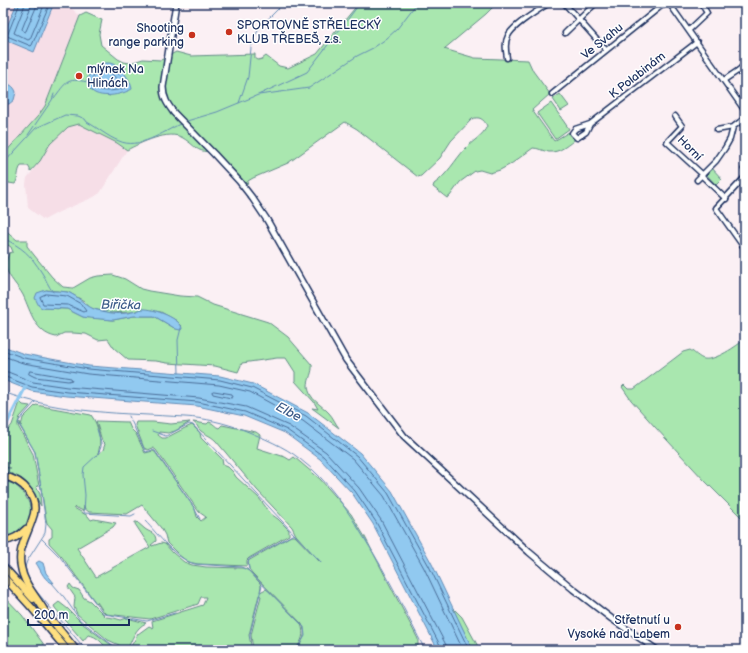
<svg xmlns="http://www.w3.org/2000/svg" width="748" height="653" font-family="'Balsamiq Sans',sans-serif">
<style>
.built{fill:#f6dee7}
.green{fill:#a9e7af;stroke:#628b86;fill-rule:evenodd}
.water{fill:#91c9f0;stroke:#628bb6}
.lines{fill:none;stroke-linecap:round;stroke-linejoin:round}
.shore{stroke:#4a6d98;stroke-width:1}
.stream{stroke:#628bb6;stroke-width:1}
.canal{stroke:#91c9f0;stroke-width:3.5}
.minor-casing{stroke:#1b2f5e;stroke-width:7}
.tertiary-casing{stroke:#1b2f5e;stroke-width:8}
.primary-casing{stroke:#1b2f5e;stroke-width:9}
.minor{stroke:#fff;stroke-width:4}
.tertiary{stroke:#fff;stroke-width:5}
.primary{stroke:#fedf80;stroke-width:6}
.poi-dot{fill:#c8321e;stroke:#fff;stroke-width:1.5}
.labels{text-anchor:middle;stroke-width:3;stroke-linejoin:round;paint-order:stroke}
.poi-label{font-size:12px;fill:#1b2f5e;stroke:#fff;text-anchor:start}
.street-label{font-size:12px;fill:#1b2f5e;stroke:#fff}
.water-label{font-size:13px;font-style:italic;fill:#3e5d8a;stroke:#fff}
</style>
<rect width="100%" height="100%" fill="#fbf0f4"/>
<filter id="ink" filterUnits="userSpaceOnUse"><feTurbulence type="fractalNoise" baseFrequency=".025" numOctaves="2"/><feDisplacementMap in="SourceGraphic" scale="8" xChannelSelector="R" yChannelSelector="G"/><feConvolveMatrix kernelMatrix="1 2 1 2 8 2 1 2 1" color-interpolation-filters="sRGB"/></filter>
<g filter="url(#ink)">
<g class="built">
<polygon points="3,3 71,3 69,6 80,16 45,106 38,116 3,155"/>
<polygon points="79,124 117,143 127,150 100,193 94,197 59,212 44,220 28,208 26,184 27,178 40,161 50,144 59,134 68,126"/>
</g>
<g class="green">
<path d="M359 3H497L486 14 444 49 475 58 528 60 533 71 550 94 532 110 554 141 569 132 577 138C569 144 560 153 549 152 543 151 538 148 533 148L511 164 500 170 490 173 480 170 475 171 460 182 450 196 447 198 433 187 434 184C447 175 455 160 465 149 472 141 483 136 487 126 484 119 479 116 472 119L451 141 440 158 421 176 418 177 357 129 345 122 288 163 253 178 248 181 247 184 216 152C194 152 199 148 183 138 169 129 140 143 127 150L117 143 79 124 68 127 50 144 40 161 30 172V169L28 166H21C17 171 19 178 15 184L3 182V155L38 116 45 106 80 16 86 13 102 20 99 34 101 45 118 59 124 62 130 63 143 59 161 60 176 52 191 56 255 54V58L258 60 262 59 266 56 279 66 288 68 317 54ZM91 70 110 96 94 92 87 81Z"/>
<polygon points="560,94 569,106 561,111 553,99"/>
<polygon points="551,103 569,129 555,139 537,113"/>
<polygon points="711,167 722,179 716,185 705,173"/>
<path d="M3 228 17 240H27V246L34 255 52 277 63 287 73 288 90 278 98 276 113 275 125 279 141 289 149 291 180 296 197 297 213 305 268 322 288 337 312 365C313 372 308 379 308 386 309 400 321 404 329 413 333 417 335 423 339 428L312 408 318 409 314 402 295 381V372L286 358H277L242 363 238 372 215 366 167 363 156 361 128 360 114 348 108 339 98 340 86 334 73 333H64L56 337C35 333 31 312 23 295 18 286 9 278 6 268 5 262 8 257 9 253L13 252 11 247 3 242ZM46 290 68 292 84 301 90 308 110 313 132 312 143 309 161 312 177 321 182 326 176 329 154 316H134L113 320 83 317 67 309 42 308Z"/>
<path d="M745 339V521L704 480 655 427 631 400 622 387 624 385 628 389H634L683 352 690 350C694 352 699 358 704 359 715 361 737 346 745 339Z"/>
<path d="M20 402 23 405 30 406 20 417 18 423 20 422 21 426 23 418 36 405 91 415C99 425 103 445 97 455L103 450 105 444 102 441 96 421 128 422 131 429 136 434 145 453 153 451 155 452 195 509 197 517 201 521 206 517 199 512 156 450 153 448 148 450 144 448 135 425 136 422H153L171 424 190 422 175 431 168 433 159 432 158 435 162 438H166L185 428 192 425 200 433 201 438 222 459 223 465 228 467 233 472 236 477 259 498 271 514 278 519 289 530V535L249 558 247 560V566L198 564 188 562 179 555 167 543 165 535 161 528 142 505 127 514 89 512 85 509 84 506 83 511 75 507 74 508 88 516 91 520 94 519 116 523 113 527 77 548 96 577 150 547 135 524V522H137C140 524 142 527 145 529 150 533 156 532 156 541L151 545 152 546 161 543 165 544 173 553 184 562 192 565 206 567 243 568 247 569 260 583 261 586 260 592 266 589 269 591 301 624C305 635 302 641 295 650H253L251 635 261 596 259 595 249 635 252 650H129L138 634 149 626 153 628 152 621 203 605 206 597H201L198 604 150 619 106 614 103 611 97 602 96 603 62 557 49 543V539L52 537V529L47 523 46 519 35 452 18 423V426L33 454 39 486 36 487 40 494 41 506C30 486 27 476 3 473V468H11L3 467V436L12 425Z"/>
<path d="M193 422 207 424 209 422C214 423 215 427 219 428L222 425 256 432 260 435 257 448 285 457 290 460 294 457 320 479 351 514 365 537 418 639V647L421 650H296C303 641 307 635 302 624L252 573 249 569 248 561 291 536H295L319 561 296 535 292 527 257 490 216 441C210 435 206 435 201 431 197 428 199 426 193 422Z"/>
<path d="M3 481C7 482 11 483 15 485 29 495 39 518 21 530 18 533 15 535 10 536L7 533 9 537 3 539Z"/>
<path d="M70 584 73 588 79 590 84 598 90 601 106 617 114 618 121 620 127 618 146 623C135 628 132 640 127 650H124L119 645 108 640 77 614 74 607 75 597 68 587Z"/>
<polygon points="3,595 22,615 48,650 3,650"/>
<path d="M59 602 68 609 83 624 118 650H109C102 644 98 636 88 635L83 641 55 608 54 606Z"/>
<polygon points="452,607 462,617 480,650 473,650"/>
</g>
<g class="water">
<polygon points="17,3 54,3 34,52 3,39 3,36"/>
<path d="M104 63C104 63 110 63 110 63 120 65 131 80 132 89 122 95 98 100 90 89 82 78 94 66 104 63Z"/>
<path d="M3 84C9 83 14 86 16 92L14 100 9 104H3Z"/>
<path d="M46 290C54 292 62 290 70 293 78 297 83 303 90 307 94 310 102 311 107 312 114 314 125 314 132 312 136 312 140 309 143 309 153 308 182 319 182 329L180 330 176 329 154 316H134L113 320 89 318 83 317 67 309 42 308 39 306 35 298 37 293Z"/>
<polygon points="3,346 24,354 89,366 220,376 253,384 308,413 360,453 392,491 432,564 473,650 438,650 373,524 352,493 320,459 285,433 244,416 197,406 66,396 31,391 3,380"/>
<path d="M39 561 43 563 46 573 54 583C44 582 41 570 36 563Z"/>
</g>
<g class="lines">
<g class="shore">
<polyline points="20,3 7,36 31,46 32,45 50,3"/>
<polyline points="25,3 24,7 14,33 28,40 30,39 45,3"/>
<polyline points="31,3 30,9 22,29 24,32 26,31 38,3"/>
<path d="M104 67C115 66 122 77 127 85V87C117 92 87 95 93 77 95 71 98 69 104 67Z"/>
<polygon points="105,72 111,73 119,82 119,85 110,87 98,83 99,75"/>
<polygon points="46,294 67,296 81,304 86,311 84,312 68,305 43,304 40,297"/>
<polyline points="3,350 24,358 88,369 220,380 252,388 306,416 357,456 388,493 429,566 469,650"/>
<polyline points="3,356 23,363 88,374 219,385 250,392 303,421 353,459 384,496 424,568 463,650"/>
<polyline points="3,371 8,372 33,382 67,387 199,398 246,407 289,426 326,452 359,488 381,520 446,645 447,650"/>
<polygon points="30,371 71,378 72,380 68,381 35,377 29,374"/>
<polyline points="3,376 32,387 67,392 198,402 245,412 287,430 323,456 355,491 376,522 441,647 442,650"/>
<polygon points="214,391 232,394 233,397 231,398 213,394 212,392"/>
</g>
<g class="stream">
<polyline points="87,7 89,3"/>
<polyline points="348,19 360,3"/>
<polyline points="259,95 309,88 357,56 373,48 386,39 397,29 417,3"/>
<path d="M54 98C66 83 66 77 87 82"/>
<polyline points="239,103 248,77 251,48 254,38 260,27 284,3"/>
<polyline points="187,121 217,112 258,95 307,72 347,20"/>
<polyline points="28,135 52,100 54,94"/>
<path d="M3 164 36 128 65 115 78 116 85 119 87 122C98 128 108 137 119 141 139 150 163 132 180 124"/>
<path d="M3 238C23 248 30 254 42 273 46 279 48 286 53 292"/>
<polyline points="179,373 178,340 181,328"/>
<path d="M3 392C63 414 122 413 185 417 205 418 225 423 244 430 263 438 284 446 300 459 329 481 348 511 366 541 388 576 406 613 425 650"/>
<polyline points="35,402 18,422 35,452 40,481 46,524 45,533 27,561 25,567 27,574 32,586 86,650"/>
<polyline points="129,416 145,451 146,452 153,450 155,451 193,506 200,519"/>
<polyline points="97,429 101,443 101,447 98,454 84,467 83,475 85,495 84,513 131,516 135,514"/>
<polyline points="152,431 166,436 189,424 193,425 294,534 249,559 248,564 249,569"/>
<path d="M145 521C160 536 174 558 195 564L241 567 249 571 304 627 305 636 296 650"/>
<polyline points="294,534 321,562"/>
<polyline points="42,539 60,557 104,614 147,621 175,613"/>
<polyline points="52,583 64,597 80,620 119,650"/>
<polyline points="250,639 250,634 262,585"/>
</g>
<polyline class="canal" points="3,431 26,386"/>
<defs>
<g id="minor">
<polyline points="564,3 606,50"/>
<polyline points="669,3 745,111"/>
<polyline points="689,30 707,13 701,3"/>
<polyline points="565,33 596,3"/>
<path d="M507 58C506 51 504 43 508 36 514 24 538 11 549 3"/>
<polyline points="739,70 745,80"/>
<polyline points="724,80 739,70 745,64"/>
<polyline points="552,94 665,3"/>
<polyline points="739,101 745,97"/>
<polyline points="675,116 682,126 667,142 702,174"/>
<polyline points="590,124 575,129 572,133 577,138 586,132 590,124 697,42"/>
<polyline points="717,130 733,127"/>
<polyline points="744,169 745,170"/>
<polyline points="703,177 726,199"/>
<polyline points="745,177 716,208 745,249"/>
<polyline points="697,180 716,161 725,148 730,139 733,127 745,118"/>
</g>
<path id="tertiary" d="M176 3 163 87C163 98 168 105 174 113L214 154 239 181 253 199 267 220 346 360 404 436 529 552 573 589 612 619 657 650"/>
<g id="primary">
<path d="M3 476C24 480 41 499 32 520 27 536 17 550 21 567 24 586 39 599 47 615"/>
<path d="M3 541C13 540 19 536 26 529"/>
<polyline points="3,566 33,599"/>
<polyline points="3,576 32,608 67,650"/>
<polyline points="46,613 76,650"/>
</g>
</defs>
<use href="#minor" class="minor-casing"/>
<use href="#tertiary" class="tertiary-casing"/>
<use href="#primary" class="primary-casing"/>
<use href="#minor" class="minor"/>
<use href="#tertiary" class="tertiary"/>
<use href="#primary" class="primary"/>
</g>
</g>
<g class="poi-dot">
<circle cx="229" cy="32" r="4"/>
<circle cx="192" cy="35" r="4"/>
<circle cx="79" cy="76" r="4"/>
<circle cx="678" cy="627" r="4"/>
</g>
<g class="labels">
<g class="poi-label">
<text x="237" y="29">SPORTOVNĚ STŘELECKÝ<tspan x="237" dy="14">KLUB TŘEBEŠ, z.s.</tspan></text>
<text x="184" y="32" text-anchor="end">Shooting<tspan x="184" dy="14">range parking</tspan></text>
<text x="87" y="73">mlýnek Na<tspan x="87" dy="14">Hlinách</tspan></text>
<text x="670" y="624" text-anchor="end">Střetnutí u<tspan x="670" dy="14">Vysoké nad Labem</tspan></text>
</g>
<g class="street-label">
<text transform="translate(602 41) rotate(-39)" y="4">Ve Svahu</text>
<text transform="translate(637 75) rotate(-38)" y="4">K Polabinám</text>
<text transform="translate(690 148) rotate(46)" y="4">Horní</text>
</g>
<g class="water-label">
<text transform="translate(121 304) rotate(1)" y="5">Biřička</text>
<text transform="translate(289 411) rotate(28)" y="5">Elbe</text>
</g>
</g>
<rect width="748" height="653" fill="none" stroke="#fff" stroke-width="16"/>
<rect x="8" y="8" width="732" height="637" fill="none" stroke="#1b2f5e" stroke-width="1.5" filter="url(#ink)"/>
<path d="M28 619v6h101v-6" fill="none" stroke="#1b2f5e" stroke-width="2"/>
<text x="34" y="619" font-size="12" fill="#1b2f5e" stroke="#ffffff" stroke-width="3" paint-order="stroke">200 m</text>
</svg>
